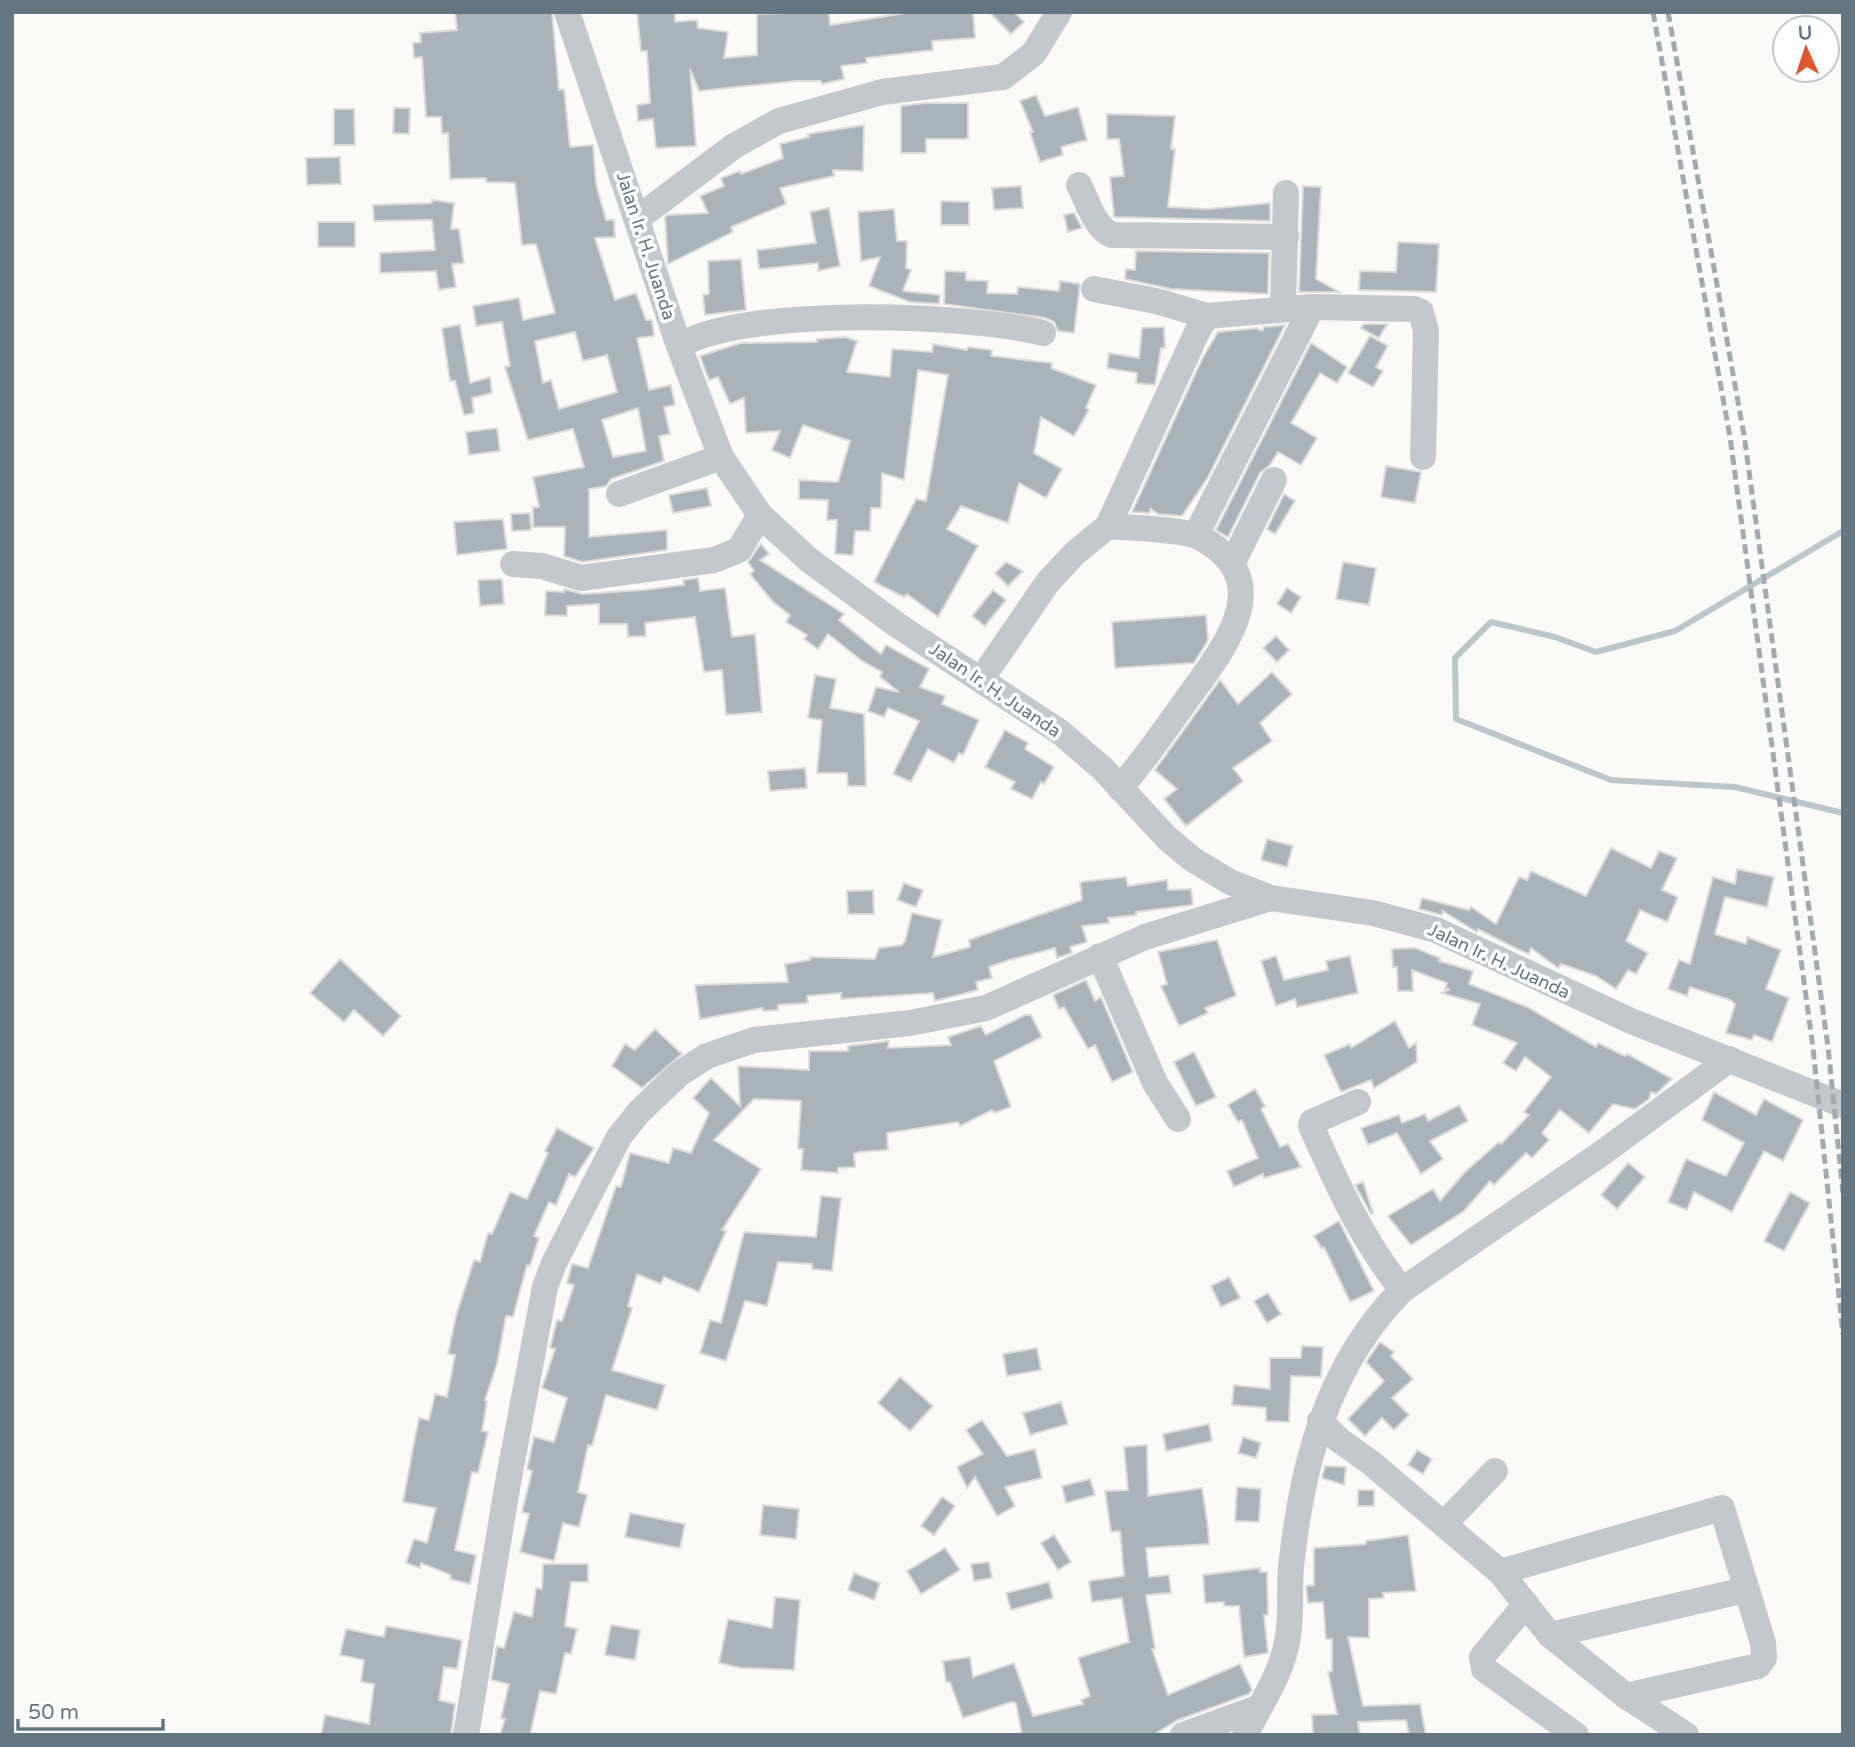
<svg xmlns="http://www.w3.org/2000/svg" width="1855" height="1747" font-family="'Varela Round',sans-serif">
<style>
.lines{fill:none;stroke-linecap:round;stroke-linejoin:round}
.stream{stroke:#bbc7cb;stroke-width:6}
.building{fill:#aab3b9;stroke:#dcdcda;stroke-width:2;fill-rule:evenodd}
.minor{stroke:#c3c8cc;stroke-width:26}
.rail{stroke:#a2aab0;stroke-width:5;stroke-dasharray:10 5;stroke-linecap:butt}
.labels{text-anchor:middle;stroke-width:7;stroke-linejoin:round;paint-order:stroke}
.street-label{font-size:18px;fill:#657683;stroke:#fff}
</style>
<rect width="100%" height="100%" fill="#fafaf8"/>
<g class="lines">
<polyline class="stream" points="1843,531 1675,631 1596,652 1555,637 1491,622 1455,658 1456,719 1611,780 1735,787 1843,813"/>
</g>
<g class="building">
<path d="M455 12H552L559 90 564 89 570 147 593 145 596 184 606 220H614L615 237 595 238 615 300 636 293 646 320H652L654 336 637 338 649 390 671 385 675 405 664 407 670 434 659 436 664 461 611 479 606 486 589 489V537L667 530V550L582 562 564 556 565 527H533V507H539L533 477 584 467 573 429 528 440 505 367 510 366 502 322 476 326 473 306 519 298 523 320 555 313 536 244 522 245 515 183 486 182V178L450 179 448 133 442 134 441 117H426L422 57 414 58 413 43 421 42 420 33 457 30ZM575 332 583 361 607 355 617 392 559 409 551 380 543 383 535 341ZM638 408 646 451 613 457 602 420Z"/>
<polygon points="637,12 675,12 675,22 697,20 698,28 728,32 724,58 757,55 757,14 829,12 830,25 912,12 973,12 975,38 932,41 933,50 866,58 867,63 841,66 844,79 822,84 821,81 796,81 699,91 690,69 696,146 656,148 653,119 638,121 637,105 650,103 647,51 641,51"/>
<polygon points="989,12 1014,12 1024,22 1011,34"/>
<polygon points="1036,95 1045,116 1078,107 1087,140 1061,147 1063,155 1040,162 1030,132 1033,132 1020,101"/>
<polygon points="925,103 968,103 968,139 926,139 926,153 901,153 901,106"/>
<polygon points="394,108 410,108 409,134 393,133"/>
<polygon points="334,109 354,109 355,145 334,145"/>
<polygon points="1107,114 1175,116 1171,149 1175,149 1168,207 1208,209 1270,203 1270,221 1114,217 1110,177 1124,176 1119,139 1107,139"/>
<polygon points="864,125 863,171 833,170 834,176 780,188 786,204 731,227 733,232 668,264 665,217 668,215 708,213 700,196 724,186 721,178 740,171 741,174 783,158 780,144 809,137 808,134"/>
<polygon points="340,157 341,184 307,185 306,158"/>
<polygon points="1021,186 1023,208 994,210 992,188"/>
<polygon points="1303,186 1321,187 1316,279 1339,292 1299,292"/>
<polygon points="432,200 454,203 451,229 459,229 464,263 452,264 456,287 439,290 436,271 380,273 380,253 435,250 432,220 374,221 373,205 432,203"/>
<polygon points="941,201 969,202 969,225 941,225"/>
<polygon points="829,208 840,266 818,271 818,263 759,269 757,250 816,243 810,212"/>
<polygon points="894,209 897,241 907,241 906,268 911,270 903,291 940,295 939,304 910,302 869,286 880,257 861,261 858,212"/>
<polygon points="1074,213 1082,228 1068,232 1064,215"/>
<rect x="318" y="222" width="37" height="25"/>
<polygon points="1398,242 1439,244 1436,292 1359,290 1360,271 1396,272"/>
<polygon points="1136,251 1269,253 1268,294 1171,289 1125,279 1126,269 1135,270"/>
<polygon points="741,259 746,310 705,315 703,295 709,294 708,261"/>
<polygon points="945,271 966,272 966,280 988,281 987,293 1017,294 1018,287 1059,291 1060,281 1080,284 1074,333 1058,331 1054,322 1046,318 944,304"/>
<polygon points="1364,324 1387,324 1379,338 1361,328"/>
<polygon points="460,325 470,383 490,377 492,393 472,398 474,413 464,415 455,381 450,381 442,328"/>
<polygon points="1285,325 1208,477 1182,516 1158,514 1151,509 1149,513 1132,512 1203,357 1218,332 1256,328 1262,331 1264,327"/>
<polygon points="1164,327 1165,348 1161,348 1155,385 1136,383 1137,373 1107,368 1109,353 1139,358 1142,328"/>
<polygon points="1370,336 1388,346 1376,367 1383,371 1373,387 1348,373"/>
<polygon points="845,337 857,341 847,372 890,377 892,349 932,352 933,344 967,350 968,347 992,350 991,356 1052,363 1051,368 1096,385 1086,408 1089,410 1074,436 1041,417 1034,453 1062,469 1046,498 1019,483 1008,523 961,506 947,529 978,546 938,617 907,594 904,597 874,582 916,499 926,501 948,375 918,370 904,480 882,473 881,508 871,508 870,531 855,531 853,555 835,554 837,520 827,520 828,500 799,499 799,480 838,482 850,441 803,425 790,458 772,450 780,431 746,433 744,398 730,404 718,377 709,380 700,356 741,343 817,342 817,339"/>
<polygon points="1311,343 1347,367 1337,383 1320,373 1291,423 1317,438 1301,465 1278,452 1270,465 1260,473 1228,537 1216,530"/>
<polygon points="497,428 500,451 469,455 466,432"/>
<polygon points="1386,466 1421,472 1415,503 1381,497"/>
<polygon points="707,488 711,506 673,513 669,495"/>
<polygon points="1284,494 1295,501 1275,534 1267,529"/>
<polygon points="530,513 531,530 512,531 511,514"/>
<polygon points="503,519 507,549 457,555 454,522"/>
<polygon points="761,544 769,554 760,560 844,614 839,620 881,654 886,645 929,669 920,687 945,696 942,704 979,720 963,755 959,753 954,763 928,749 911,782 893,774 919,721 888,708 884,717 868,711 876,687 899,692 880,677 882,672 862,661 828,634 818,649 804,639 807,635 786,622 790,615 773,602 750,574 754,571 748,562"/>
<polygon points="1006,562 1023,571 1008,586 995,573"/>
<polygon points="1343,562 1376,568 1369,605 1336,599"/>
<polygon points="698,578 700,591 725,588 732,637 755,634 762,712 726,715 722,670 704,672 695,617 645,623 646,636 628,637 627,624 599,624 599,604 567,606 567,616 545,615 546,591 564,592 564,589 583,594 643,590 684,585 683,580"/>
<polygon points="502,579 504,604 480,606 478,580"/>
<polygon points="1287,588 1301,597 1291,613 1277,604"/>
<polygon points="993,590 1006,600 985,626 972,616"/>
<polygon points="1206,615 1208,640 1194,663 1115,668 1112,622"/>
<polygon points="1276,636 1289,650 1277,662 1263,648"/>
<polygon points="1272,672 1292,694 1260,723 1272,741 1233,768 1243,781 1186,826 1164,799 1177,789 1155,770 1220,680 1238,704"/>
<polygon points="815,675 836,679 830,708 864,714 866,786 848,786 847,773 817,773 822,720 808,718"/>
<polygon points="1005,730 1028,743 1025,749 1054,767 1044,784 1041,782 1032,799 1011,789 1015,782 985,767"/>
<polygon points="805,768 807,788 770,791 768,771"/>
<polygon points="1267,839 1293,846 1287,867 1261,860"/>
<polygon points="1611,848 1651,868 1659,851 1677,858 1662,890 1678,897 1667,922 1640,910 1626,941 1648,953 1636,974 1628,970 1616,989 1596,976 1561,964 1558,968 1531,948 1529,954 1515,948 1478,929 1477,932 1470,928 1443,911 1442,915 1419,909 1422,898 1469,910 1471,907 1496,924 1519,877 1527,880 1531,871 1586,896"/>
<polygon points="1737,869 1774,877 1767,907 1725,897 1715,934 1746,944 1747,937 1781,950 1766,989 1789,998 1772,1042 1754,1035 1752,1040 1726,1033 1735,1004 1730,1000 1690,987 1687,996 1668,989 1679,960 1690,964 1713,877 1735,884"/>
<polygon points="1126,877 1128,886 1167,880 1168,890 1191,889 1193,905 1136,912 1136,915 1108,918 1109,923 1082,926 1087,942 1070,947 1072,953 1057,958 1055,948 1009,960 989,967 992,978 976,982 978,990 935,1001 933,993 841,999 841,993 807,996 808,1003 778,1005 778,1010 763,1011 763,1008 700,1019 695,985 788,982 785,964 810,960 810,957 875,959 879,948 902,945 905,941 912,913 942,920 933,957 970,947 969,940 1082,900 1080,882"/>
<polygon points="904,883 923,890 916,907 897,900"/>
<polygon points="873,890 874,914 848,914 847,891"/>
<polygon points="1217,940 1236,996 1205,1008 1208,1013 1179,1026 1161,986 1167,984 1158,952"/>
<polygon points="1415,948 1440,958 1439,961 1473,971 1469,984 1527,1007 1596,1047 1598,1043 1625,1056 1627,1054 1672,1079 1656,1094 1651,1092 1649,1099 1635,1109 1613,1104 1589,1133 1560,1110 1542,1133 1549,1140 1532,1158 1526,1153 1494,1185 1490,1181 1464,1211 1411,1245 1388,1216 1433,1189 1440,1201 1465,1172 1499,1142 1501,1144 1529,1115 1524,1112 1551,1077 1525,1057 1516,1071 1503,1063 1517,1043 1472,1025 1480,1004 1442,993 1450,989 1445,989 1447,983 1412,970 1413,991 1398,991 1397,967 1393,967 1392,949"/>
<polygon points="1276,956 1284,980 1328,970 1326,961 1350,956 1358,993 1297,1007 1295,999 1276,1006 1261,961"/>
<polygon points="340,959 401,1016 383,1036 354,1010 344,1022 310,993"/>
<polygon points="1086,980 1095,1001 1101,997 1133,1072 1112,1082 1095,1045 1088,1049 1064,1007 1059,1009 1053,995"/>
<polygon points="1025,1015 1031,1015 1042,1037 994,1061 1011,1107 994,1113 992,1110 960,1126 958,1122 887,1133 888,1150 859,1152 854,1154 855,1167 838,1168 838,1173 801,1170 803,1149 798,1149 801,1101 754,1099 714,1140 761,1169 722,1230 726,1231 699,1292 664,1277 661,1284 637,1274 628,1306 632,1308 612,1370 665,1385 657,1410 606,1395 592,1446 588,1445 578,1492 587,1495 579,1527 563,1523 554,1561 520,1552 529,1514 522,1512 532,1471 527,1469 534,1437 554,1442 567,1398 542,1388 555,1349 550,1348 557,1320 562,1321 574,1285 567,1283 572,1264 588,1268 616,1186 621,1187 630,1153 669,1163 673,1148 691,1153 709,1113 693,1098 711,1078 740,1106 738,1066 809,1070 809,1051 848,1051 848,1046 889,1041 888,1048 951,1045 948,1037 981,1026 986,1035"/>
<polygon points="1395,1021 1409,1048 1416,1043 1417,1062 1374,1088 1371,1080 1341,1092 1324,1055 1350,1044 1351,1048"/>
<polygon points="655,1029 682,1054 642,1088 612,1066 625,1044 635,1050"/>
<polygon points="1194,1052 1216,1097 1196,1106 1174,1062"/>
<polygon points="1255,1089 1265,1106 1261,1109 1280,1147 1288,1144 1301,1167 1264,1178 1263,1174 1234,1187 1227,1171 1258,1158 1242,1120 1238,1122 1228,1105"/>
<polygon points="1714,1092 1756,1115 1764,1099 1803,1120 1783,1161 1764,1151 1732,1212 1694,1192 1687,1210 1668,1202 1686,1159 1726,1176 1744,1143 1702,1120"/>
<polygon points="1459,1105 1468,1121 1430,1141 1443,1159 1421,1174 1397,1133 1368,1145 1361,1128 1399,1115 1402,1123 1425,1114 1428,1121"/>
<polygon points="557,1128 594,1148 575,1177 569,1174 556,1205 549,1202 534,1236 539,1238 530,1266 527,1265 513,1317 506,1316 497,1364 485,1400 487,1401 482,1431 488,1432 478,1473 472,1472 455,1550 476,1555 470,1584 450,1579 451,1575 421,1563 420,1568 406,1563 414,1539 427,1543 436,1508 403,1502 414,1443 419,1418 429,1420 435,1394 447,1397 455,1355 448,1354 456,1316 474,1260 480,1262 488,1233 492,1234 510,1192 527,1199 548,1153 545,1151"/>
<polygon points="1628,1163 1645,1177 1617,1209 1601,1195"/>
<polygon points="1363,1182 1373,1213 1371,1214 1355,1185"/>
<polygon points="1790,1192 1810,1203 1784,1251 1764,1241"/>
<polygon points="821,1196 841,1198 832,1271 812,1269 812,1264 778,1262 767,1306 745,1301 726,1361 700,1353 710,1320 721,1323 744,1232 816,1237"/>
<polygon points="1339,1221 1374,1291 1350,1302 1324,1247 1322,1249 1314,1236"/>
<polygon points="1229,1277 1240,1298 1221,1307 1211,1286"/>
<polygon points="1268,1293 1281,1314 1267,1323 1254,1301"/>
<polygon points="1380,1342 1394,1352 1391,1356 1413,1379 1392,1398 1409,1415 1394,1430 1382,1418 1365,1436 1348,1419 1384,1381 1366,1362"/>
<polygon points="1302,1346 1323,1347 1321,1377 1291,1376 1289,1422 1266,1421 1266,1408 1232,1405 1234,1385 1270,1389 1270,1358 1301,1358"/>
<polygon points="1037,1348 1041,1370 1007,1376 1003,1354"/>
<polygon points="900,1377 933,1406 910,1431 878,1403"/>
<polygon points="1061,1402 1068,1424 1030,1435 1023,1413"/>
<polygon points="982,1420 1007,1456 1035,1449 1042,1478 1005,1487 1015,1506 997,1516 975,1477 967,1488 957,1467 983,1454 966,1430"/>
<polygon points="1209,1424 1212,1441 1166,1451 1163,1434"/>
<polygon points="1243,1437 1261,1443 1256,1458 1238,1453"/>
<polygon points="1147,1445 1148,1496 1202,1488 1208,1527 1209,1544 1146,1548 1149,1577 1169,1575 1171,1593 1146,1595 1155,1649 1152,1649 1168,1695 1240,1664 1252,1690 1249,1694 1178,1720 1153,1735 1022,1735 1016,1703 1011,1702 963,1718 950,1682 946,1682 943,1661 970,1657 973,1677 1014,1663 1033,1716 1083,1704 1081,1700 1090,1696 1078,1658 1129,1642 1122,1598 1092,1602 1089,1581 1124,1576 1120,1531 1111,1532 1105,1491 1128,1490 1124,1447"/>
<polygon points="1417,1450 1432,1459 1423,1474 1408,1465"/>
<polygon points="1325,1466 1346,1467 1344,1485 1322,1478"/>
<polygon points="1090,1479 1095,1495 1066,1503 1062,1486"/>
<polygon points="1237,1487 1261,1489 1259,1522 1235,1521"/>
<rect x="1358" y="1490" width="16" height="16"/>
<polygon points="942,1497 955,1506 934,1535 921,1526"/>
<polygon points="763,1505 799,1509 796,1539 760,1535"/>
<polygon points="630,1513 685,1524 680,1548 625,1537"/>
<polygon points="1054,1535 1071,1562 1058,1570 1041,1543"/>
<polygon points="1408,1535 1416,1591 1383,1593 1384,1598 1369,1599 1369,1638 1348,1637 1363,1706 1420,1704 1426,1735 1409,1735 1406,1720 1358,1722 1360,1735 1313,1735 1312,1715 1337,1714 1328,1672 1332,1671 1332,1639 1326,1639 1323,1602 1308,1603 1306,1586 1314,1585 1314,1548 1366,1544 1366,1541"/>
<polygon points="945,1548 960,1570 921,1594 907,1571"/>
<polygon points="989,1562 992,1578 974,1581 971,1564"/>
<polygon points="543,1564 588,1564 588,1582 571,1582 565,1626 577,1629 571,1654 565,1653 556,1694 540,1691 530,1735 500,1735 505,1719 501,1718 509,1684 491,1680 497,1646 504,1648 514,1612 532,1617 536,1588 542,1589"/>
<polygon points="1260,1568 1260,1572 1267,1572 1268,1615 1264,1615 1268,1653 1244,1657 1239,1606 1224,1606 1224,1602 1205,1603 1203,1575"/>
<polygon points="854,1573 880,1583 874,1600 848,1590"/>
<polygon points="1049,1582 1053,1598 1011,1610 1006,1593"/>
<polygon points="775,1597 800,1600 794,1670 741,1668 719,1663 728,1619 772,1628"/>
<polygon points="611,1625 640,1630 635,1660 605,1655"/>
<polygon points="386,1626 462,1640 457,1669 444,1667 439,1700 455,1704 451,1735 321,1735 325,1715 369,1724 374,1684 361,1682 364,1660 340,1655 346,1629 384,1637"/>
</g>
<g class="lines">
<g class="minor">
<polyline points="567,12 679,346 721,457 760,515 809,560 897,625 1060,732 1102,768 1167,838 1192,859 1230,882 1271,898 1373,913 1436,930 1631,1021 1843,1105"/>
<path d="M1079 185C1088 202 1094 227 1112 235L1286 237"/>
<polyline points="638,218 734,146 779,121 882,92 1003,77 1034,53 1059,12"/>
<polyline points="1094,289 1156,301 1207,316"/>
<polyline points="1283,308 1286,193"/>
<path d="M679 346C744 306 967 314 1043 333"/>
<polyline points="619,494 721,457"/>
<path d="M1108 526C1127 528 1185 529 1199 537 1282 581 1222 650 1185 702 1164 731 1144 761 1120 788"/>
<polyline points="1196,535 1312,307"/>
<polyline points="513,564 542,566 581,578 714,560 739,550 760,515"/>
<polyline points="1232,564 1274,480"/>
<polyline points="982,678 1048,582 1075,553 1108,526 1198,330 1207,316 1312,307 1414,309 1421,312 1426,331 1423,457"/>
<polyline points="1100,956 1155,1083 1178,1119"/>
<path d="M1358 1102 1312 1122 1311 1126C1338 1186 1361 1238 1402 1290"/>
<polyline points="1320,1421 1339,1440 1370,1462 1500,1572 1550,1635 1626,1696 1686,1735"/>
<polyline points="1444,1524 1495,1471"/>
<polyline points="1500,1572 1722,1508 1763,1643 1764,1658 1758,1666 1626,1696"/>
<polyline points="1526,1604 1482,1657 1484,1669 1576,1735"/>
<polyline points="1550,1635 1745,1590"/>
<polyline points="466,1735 507,1488 545,1287 554,1263 619,1137 639,1112 679,1074 707,1056 754,1040 910,1023 986,1008 1145,937 1271,898"/>
<polyline points="1183,1735 1258,1708"/>
<path d="M1245 1735C1260 1705 1281 1675 1287 1642 1292 1618 1289 1592 1291 1567 1302 1464 1327 1366 1402 1290L1602 1153 1730 1059"/>
</g>
<g class="rail">
<polyline points="1653,12 1730,437 1813,1048 1843,1335"/>
<polyline points="1668,12 1744,435 1828,1047 1843,1193"/>
</g>
</g>
<g class="labels">
<g class="street-label">
<text transform="translate(646 246) rotate(72)" y="6">Jalan Ir. H. Juanda</text>
<text transform="translate(995 690) rotate(34)" y="6">Jalan Ir. H. Juanda</text>
<text transform="translate(1499 961) rotate(25)" y="6">Jalan Ir. H. Juanda</text>
</g>
</g>
<rect width="1855" height="1747" fill="none" stroke="#657683" stroke-width="28"/>
<g transform="translate(1806 49) rotate(357)"><circle r="33" fill="#ffffff" stroke="#c1c8cd" stroke-width="2"/>
<path d="M0-5L12 26L0 18L-12 26Z" fill="#e4572e"/>
<text y="-10" font-size="19" font-weight="bold" text-anchor="middle" fill="#657683">U</text>
</g>
<path d="M18 1719v10h145v-10" fill="none" stroke="#657683" stroke-width="3.5"/>
<text x="28" y="1719" font-size="21" fill="#657683" stroke="#ffffff" stroke-width="5" paint-order="stroke">50 m</text>
</svg>
